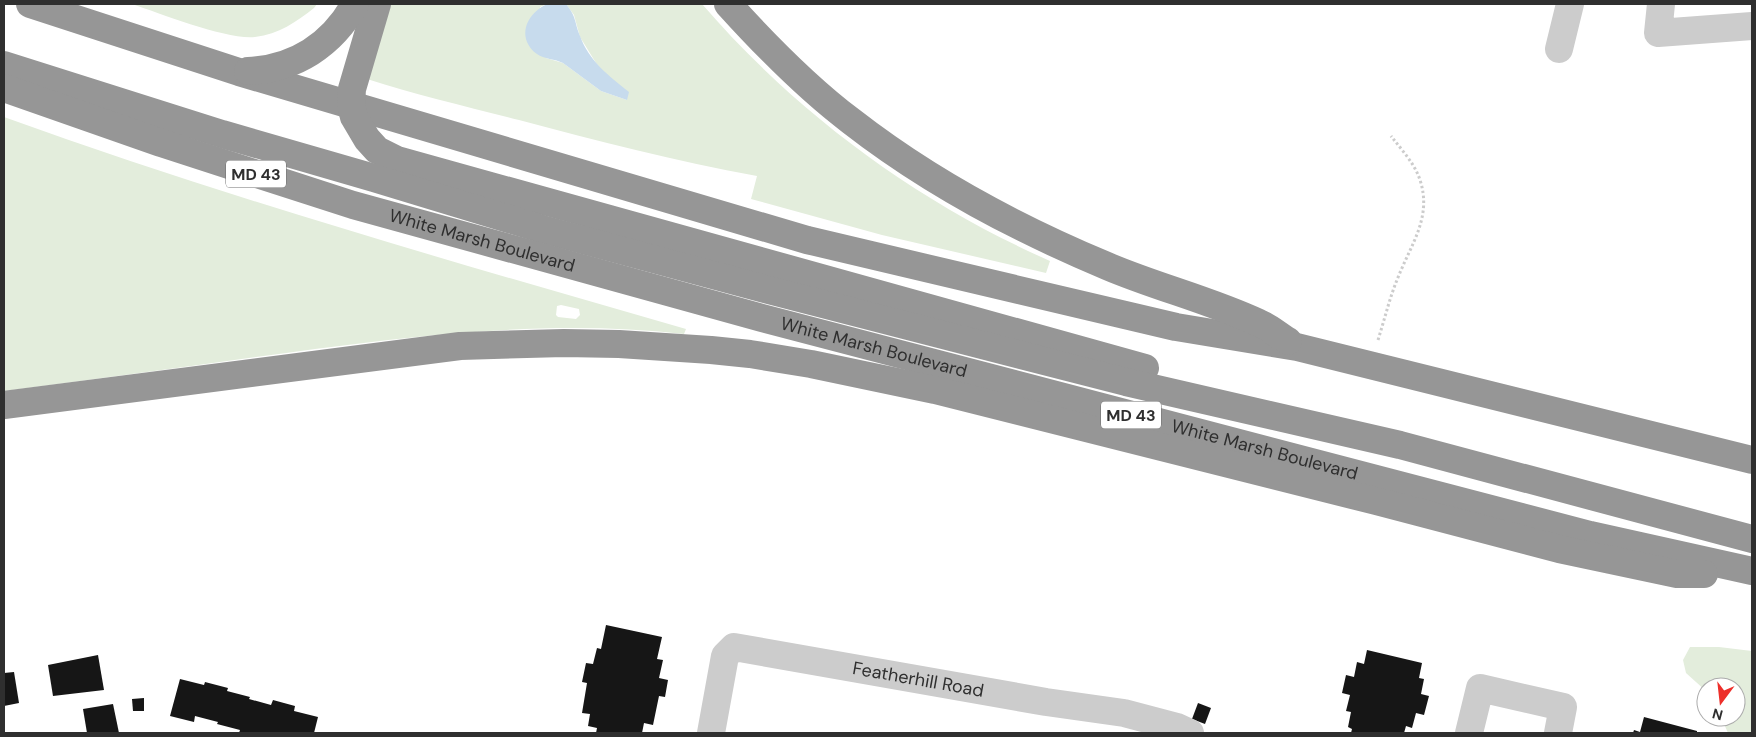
<svg xmlns="http://www.w3.org/2000/svg" width="1756" height="737" font-family="'DM Sans',sans-serif">
<style>
.green{fill:#e3eddc;fill-rule:evenodd}
.water{fill:#c7dbed}
.building{fill:#161616}
.lines{fill:none;stroke-linecap:round;stroke-linejoin:round}
.path{stroke:#ccc;stroke-width:3;stroke-dasharray:2.5 2.5;stroke-linecap:butt}
.minor{stroke:#ccc;stroke-width:28}
.highway{stroke:#969696;stroke-width:28}
.labels{text-anchor:middle;stroke-width:5;stroke-linejoin:round;paint-order:stroke}
.shield{fill:#fff;stroke:#6d6d6d;stroke-width:1}
.shield-label{font-size:16px;font-weight:bold;fill:#2f2f2f}
.street-label{font-size:18px;fill:#2f2f2f;stroke:#fff}
</style>
<rect width="100%" height="100%" fill="#fff"/>
<g class="green">
<path d="M132 4H317L314 8C296 22 279 34 255 37 227 40 162 14 132 4Z"/>
<path d="M391 4H547L540 7 546 58 563 63 601 91 627 100 596 63 580 37 574 15 566 4H702C797 114 917 202 1050 261L1046 273 882 235 751 199 757 176C676 161 597 141 519 120 468 107 417 95 367 79Z"/>
<path d="M4 117C228 198 457 263 686 329L684 334C560 320 438 333 315 349 211 363 108 378 4 391ZM561 305 579 309 580 315 576 319 558 317 556 315 557 306Z"/>
<polygon points="1690,647 1719,647 1752,651 1752,733 1728,733 1721,717 1736,717 1736,687 1706,687 1706,691 1686,673 1683,660"/>
</g>
<path class="water" d="M547 4H566C577 18 574 21 580 36 589 61 609 76 629 92L627 100 601 91 563 63C555 59 544 59 537 54 532 51 529 46 527 42 521 26 532 11 547 4Z"/>
<g class="building">
<polygon points="606,625 662,637 657,659 663,660 659,678 668,680 665,697 659,696 653,725 644,723 642,733 596,733 597,728 588,726 590,714 582,713 587,683 582,682 586,663 593,664 597,648 601,649"/>
<polygon points="1367,650 1422,663 1419,678 1424,679 1421,694 1429,696 1424,715 1416,713 1412,728 1406,726 1404,733 1351,733 1352,729 1348,727 1351,712 1346,711 1350,695 1342,693 1346,675 1354,677 1357,662 1364,664"/>
<polygon points="98,655 104,690 53,696 48,665"/>
<polygon points="14,672 19,703 4,706 4,673"/>
<polygon points="180,679 204,685 205,682 228,688 227,691 250,697 249,699 271,705 273,700 295,706 294,711 318,717 314,733 239,733 240,730 217,724 218,722 195,716 194,722 170,716"/>
<polygon points="144,698 144,711 133,711 132,699"/>
<polygon points="1198,703 1211,708 1205,724 1192,719"/>
<polygon points="113,704 119,733 87,733 83,709"/>
<polygon points="1644,717 1697,731 1697,733 1633,733 1634,730 1640,732"/>
</g>
<g class="lines">
<path class="path" d="M1378 340C1385 318 1390 296 1399 275 1412 243 1432 216 1420 180 1415 164 1401 149 1391 136"/>
<g class="minor">
<polyline points="1661,4 1658,33 1752,26"/>
<polyline points="1559,49 1570,4"/>
<path id="s1" d="M711 733 725 656 734 647 1046 702 1124 713 1177 727 1190 733"/>
<polyline points="1469,733 1480,688 1563,707 1558,733"/>
</g>
<g class="highway">
<polyline points="30,4 239,72 807,240 1176,327 1297,347 1752,460"/>
<polyline points="377,4 352,89 351,105 354,117 367,139 377,150 397,160 1145,368"/>
<path d="M728 4C766 46 806 87 851 121 928 181 1016 228 1107 266 1156 287 1210 300 1259 323 1269 327 1278 335 1288 341"/>
<polyline points="4,65 222,134 374,178 542,229 761,288 1126,382 1400,445 1752,539"/>
<path d="M248 71C295 69 332 45 355 4"/>
<path id="s2" d="M4 88 161 143 353 205 762 318 1590 535 1752 571"/>
<polyline points="4,405 460,346 564,343 619,344 711,350 750,354 811,364 935,390 1376,501 1559,549 1677,574 1704,574"/>
</g>
</g>
<g class="labels">
<g class="shield">
<rect x="226" y="160.5" width="60" height="27" rx="4"/>
<rect x="1101" y="401.5" width="60" height="27" rx="4"/>
</g>
<g class="shield-label">
<text x="256" y="180">MD 43</text>
<text x="1131" y="421">MD 43</text>
</g>
<g class="street-label">
<text dy="6" stroke="none"><textPath href="#s2" startOffset="502">White Marsh Boulevard</textPath></text>
<text dy="6" stroke="none"><textPath href="#s2" startOffset="908">White Marsh Boulevard</textPath></text>
<text dy="6" stroke="none"><textPath href="#s2" startOffset="1312">White Marsh Boulevard</textPath></text>
<text dy="6" stroke="none"><textPath href="#s1" startOffset="278">Featherhill Road</textPath></text>
</g>
</g>
<rect width="1756" height="737" fill="none" stroke="#2f2f2f" stroke-width="10"/>
<g transform="translate(1721 702) rotate(195)"><circle r="24" fill="#ffffff" stroke="#acacac"/>
<path d="M0-4L9 19L0 12L-9 19Z" fill="#ed2f2a"/>
<text y="-8" font-size="14" font-weight="bold" text-anchor="middle" fill="#2f2f2f">N</text>
</g>
</svg>
